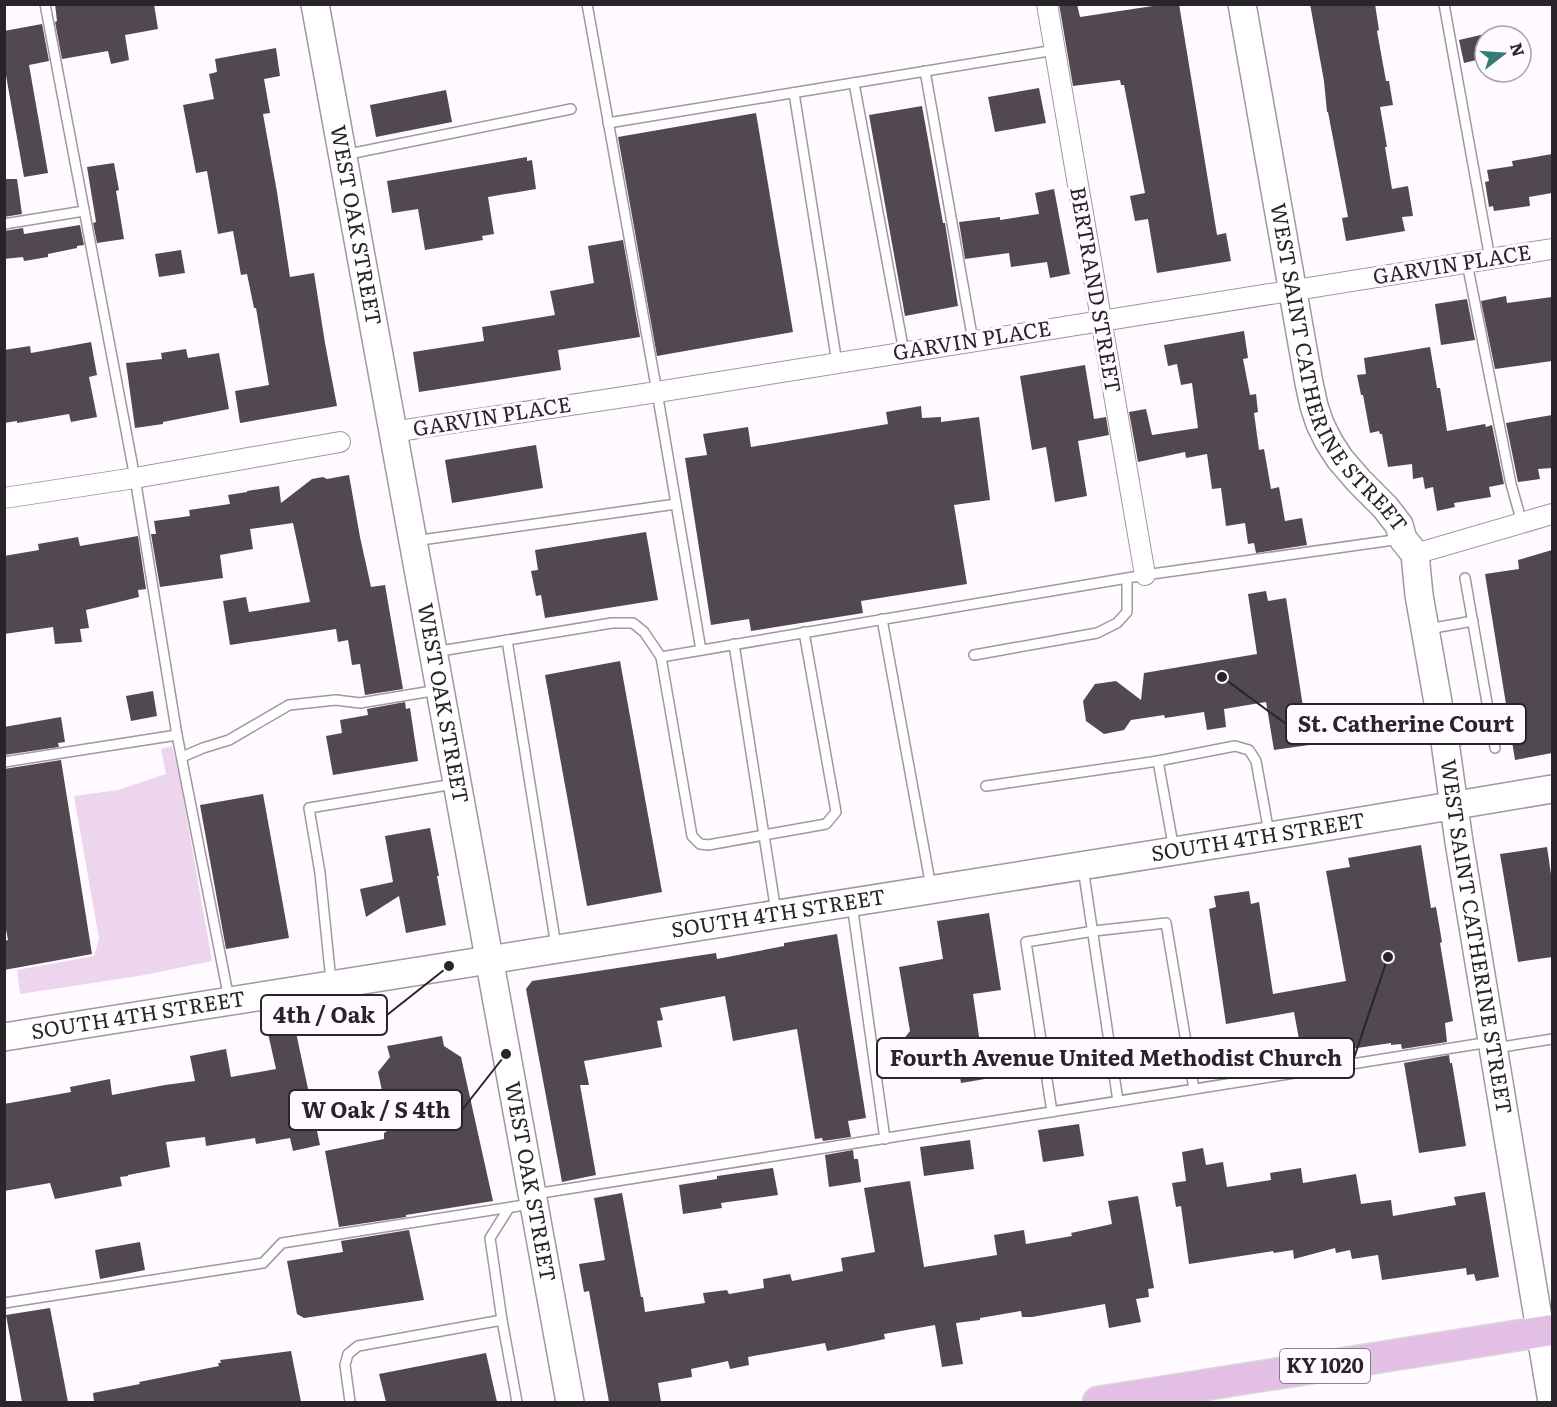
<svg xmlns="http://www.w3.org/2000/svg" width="1557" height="1407" font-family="Literata,serif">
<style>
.green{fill:#edd5ee}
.building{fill:#524852}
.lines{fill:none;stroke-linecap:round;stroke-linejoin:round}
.lane-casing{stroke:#a196a2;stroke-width:12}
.street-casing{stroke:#a196a2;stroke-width:22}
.secondary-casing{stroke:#a196a2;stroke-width:30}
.primary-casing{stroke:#d8d8d8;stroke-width:33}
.lane{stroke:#fff;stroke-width:9}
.street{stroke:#fff;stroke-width:20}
.secondary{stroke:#fff;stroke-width:27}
.primary{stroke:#e3bee5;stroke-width:30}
.labels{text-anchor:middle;stroke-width:6;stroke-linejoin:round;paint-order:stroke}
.shield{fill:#fffaff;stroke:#696469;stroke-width:1.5}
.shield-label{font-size:20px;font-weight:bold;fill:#292429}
.street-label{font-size:21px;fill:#292429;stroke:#fffaff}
.leader{fill:none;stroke:#292429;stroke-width:2}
.callout-dot{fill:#292429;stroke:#fffaff;stroke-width:2}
.callout{fill:#fffaff;stroke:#292429;stroke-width:2}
.callout-label{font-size:22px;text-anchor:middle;font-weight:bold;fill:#292429}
</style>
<rect width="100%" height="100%" fill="#fffaff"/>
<polygon class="green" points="172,746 180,780 212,961 145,975 20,994 17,970 94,956 99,939 74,796 118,790 166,774 161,749"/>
<g class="building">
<polygon points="55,4 154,4 158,29 125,35 129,60 111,64 108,51 62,59 55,22 57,21"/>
<polygon points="1059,4 1077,4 1080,17 1166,4 1179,4 1217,235 1226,233 1231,261 1157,273 1148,219 1135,221 1130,196 1145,193 1124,85 1121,85 1120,80 1073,86"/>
<polygon points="1310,4 1375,4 1379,30 1377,31 1386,81 1389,81 1393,105 1380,107 1387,147 1385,147 1392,189 1408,186 1413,216 1402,217 1405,231 1346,241 1342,218 1348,217 1328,112 1327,112 1324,81"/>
<polygon points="42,24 49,61 29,65 48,173 24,177 4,64 4,31"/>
<polygon points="1485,34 1485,58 1464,63 1459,40"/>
<polygon points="276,48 280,76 264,79 270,113 263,114 277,192 290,277 314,273 325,343 337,406 240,423 235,391 269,385 256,308 254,308 247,274 241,275 233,231 218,234 207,171 196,173 183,105 214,99 209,74 217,72 215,59"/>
<polygon points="1039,88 1046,123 995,132 988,97"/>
<polygon points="446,90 452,122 376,137 370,105"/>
<polygon points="922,106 943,223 945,223 958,306 905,316 869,115"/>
<polygon points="756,113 793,332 657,356 618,137"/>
<polygon points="1552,154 1552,193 1529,197 1530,206 1494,211 1493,206 1489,207 1485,182 1489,181 1487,170 1513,166 1512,161"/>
<polygon points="527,157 527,161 532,160 536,189 488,197 494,234 482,236 483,240 425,250 418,209 392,213 387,181"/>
<polygon points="114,163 119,190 116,191 124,239 97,243 93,223 96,222 87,167"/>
<polygon points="4,179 17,179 22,214 4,217"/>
<polygon points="1054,189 1070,274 1050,278 1047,262 1011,267 1009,253 965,259 959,222 1000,217 1000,220 1039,214 1035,193"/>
<polygon points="80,225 84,245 77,246 77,248 48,254 48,257 24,261 23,257 4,259 4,231 23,228 24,234"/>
<polygon points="623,240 640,337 558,350 561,370 419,392 413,352 484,341 482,327 555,315 550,291 594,283 588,246"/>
<polygon points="181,250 185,273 159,277 155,254"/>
<polygon points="1506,296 1507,303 1552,297 1552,361 1495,369 1481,301"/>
<polygon points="1467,299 1475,340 1441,345 1435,304"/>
<polygon points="1244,331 1248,358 1243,359 1250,395 1256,394 1258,412 1254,413 1259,450 1264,449 1271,489 1279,487 1285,521 1302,518 1307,545 1256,553 1254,543 1248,544 1245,523 1226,526 1221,488 1212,489 1207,454 1186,458 1185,452 1138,462 1129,412 1146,409 1152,435 1198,428 1192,383 1181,385 1177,364 1168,366 1164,345"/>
<polygon points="91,342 97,375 89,377 97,417 71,422 69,414 17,423 17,421 4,423 4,350 30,346 31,353"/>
<polygon points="1430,347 1437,388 1440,388 1447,431 1485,424 1486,427 1492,425 1504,484 1489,487 1491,497 1454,503 1455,507 1437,511 1433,487 1425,489 1423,477 1413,479 1412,464 1388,467 1382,434 1380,434 1379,431 1370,433 1363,395 1361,395 1357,375 1366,374 1364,358"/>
<polygon points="186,349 188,358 219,353 229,409 163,422 163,424 135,428 126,363 162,359 161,353"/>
<polygon points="1085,365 1094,419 1106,417 1109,435 1078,441 1087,496 1055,502 1046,447 1032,450 1020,376"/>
<polygon points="921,406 922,418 941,417 941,422 979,417 990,500 954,505 967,584 861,601 863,613 751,631 749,619 711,625 685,458 707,455 703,434 748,427 751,447 888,424 886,412"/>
<polygon points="1552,415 1552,468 1538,469 1540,479 1518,482 1506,423"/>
<polygon points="536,445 543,488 452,503 445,460"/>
<polygon points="349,475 360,537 371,587 385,585 403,689 365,695 360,664 352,665 348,640 338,642 336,629 230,645 223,601 246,597 249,612 310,602 293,523 250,529 253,549 220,555 223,578 160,587 151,534 156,534 154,521 190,516 189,510 230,504 228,495 247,492 247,491 279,486 281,503 312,479 323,477 327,479"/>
<polygon points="646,532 658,600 545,618 541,595 536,596 531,571 538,570 535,550"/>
<polygon points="138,536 146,589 138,590 139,597 86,610 89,628 80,629 82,642 55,644 53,627 4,634 4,556 39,550 38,544 78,537 80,546"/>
<polygon points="1552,550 1552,753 1515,760 1485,574 1519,569 1518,560"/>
<polygon points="1266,591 1268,601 1286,598 1309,745 1274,750 1266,702 1224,709 1226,727 1207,730 1204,712 1165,718 1164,715 1131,720 1124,730 1104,734 1086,721 1083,701 1095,684 1116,681 1141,700 1144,673 1257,654 1248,594"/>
<polygon points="620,661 662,892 587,906 545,675"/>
<polygon points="153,691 157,716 131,721 126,696"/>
<polygon points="405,702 406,709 410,708 418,761 333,775 326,736 342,733 340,720 368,715 367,709"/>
<polygon points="61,717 65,742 58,743 59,747 4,755 4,727"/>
<polygon points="61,760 92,954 4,970 4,941 8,940 4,919 4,769"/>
<polygon points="263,794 289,938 226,949 200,805"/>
<polygon points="430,828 439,876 437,876 446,925 406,933 399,896 366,917 360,889 393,882 385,836"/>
<polygon points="1421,845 1431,908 1436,907 1442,942 1440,943 1453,1021 1445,1023 1447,1042 1402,1049 1401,1044 1391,1045 1391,1043 1350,1049 1350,1053 1303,1061 1294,1012 1226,1024 1209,909 1216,907 1214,896 1249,891 1251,904 1259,902 1273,994 1346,981 1326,871 1350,867 1348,858"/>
<polygon points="1547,847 1552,881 1552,957 1518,962 1500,854"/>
<polygon points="989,913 1001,990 973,994 985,1079 961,1083 958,1066 933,1070 930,1054 911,1057 904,1052 902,1041 910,1031 899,967 943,959 937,921"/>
<polygon points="837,934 866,1118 848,1121 851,1137 823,1141 822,1138 815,1139 797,1029 733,1041 725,996 660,1008 663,1020 657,1021 662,1047 584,1061 589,1085 580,1085 596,1175 562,1182 526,989 532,981 716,953 717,959 784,946 784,943"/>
<polygon points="294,1023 320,1145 293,1151 290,1138 256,1144 255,1138 206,1146 205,1137 166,1142 170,1167 128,1175 128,1176 120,1177 122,1186 55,1199 50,1183 4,1191 4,1104 71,1092 70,1087 110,1079 112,1095 165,1085 195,1081 190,1056 226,1049 231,1077 276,1069 267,1029"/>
<polygon points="442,1036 444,1046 461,1057 493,1201 406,1215 406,1217 339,1227 325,1151 384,1139 384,1133 390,1129 378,1072 390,1057 387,1046"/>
<polygon points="1449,1055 1450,1063 1452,1063 1466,1146 1419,1153 1404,1063"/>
<polygon points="1079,1124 1084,1156 1043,1162 1038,1130"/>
<polygon points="970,1140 974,1169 924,1176 920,1147"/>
<polygon points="1203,1148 1206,1165 1223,1162 1227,1187 1271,1180 1270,1173 1301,1168 1303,1183 1356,1174 1361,1204 1391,1200 1393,1216 1456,1205 1454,1197 1485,1192 1499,1277 1476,1281 1474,1274 1467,1275 1466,1268 1382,1280 1378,1255 1352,1259 1350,1250 1336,1253 1335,1248 1294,1259 1293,1250 1274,1253 1273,1251 1189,1264 1181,1206 1176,1207 1172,1183 1186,1181 1182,1152"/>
<polygon points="853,1150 854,1159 858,1159 861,1182 829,1187 825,1155"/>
<polygon points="773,1168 778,1195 721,1203 722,1208 683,1214 679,1185 717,1179 717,1176"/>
<polygon points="910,1181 924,1267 997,1255 994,1235 1024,1230 1026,1244 1072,1236 1071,1233 1112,1224 1108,1201 1138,1196 1154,1288 1148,1289 1149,1297 1136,1299 1141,1322 1109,1328 1105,1304 1032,1317 1022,1317 1021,1311 980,1318 980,1320 956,1323 963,1364 942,1367 935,1325 884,1334 885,1339 827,1351 825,1343 748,1357 749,1365 730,1369 728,1361 691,1369 692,1377 658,1383 661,1402 609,1402 589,1291 584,1292 579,1264 605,1260 594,1198 622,1193 641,1297 643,1297 645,1312 705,1303 703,1293 727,1290 729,1294 764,1288 763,1279 790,1274 792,1281 843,1271 841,1258 875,1252 864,1188"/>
<polygon points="409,1230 424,1300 304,1318 297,1314 287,1261 343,1252 341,1241"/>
<polygon points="140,1242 145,1270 100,1279 95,1250"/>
<polygon points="50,1308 68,1402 22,1402 6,1315"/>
<polygon points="291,1351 301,1402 94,1402 93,1393 140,1384 139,1382 219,1366 218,1363 221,1363 220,1360"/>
<polygon points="486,1353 497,1402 386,1402 379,1374"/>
</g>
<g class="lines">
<defs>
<g id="lane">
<polyline points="45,4 135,478 177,735 229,999"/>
<polyline points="587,4 657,392 701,650"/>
<polyline points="1444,4 1490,259"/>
<polyline points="925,71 973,341"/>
<polyline points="854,83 904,352"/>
<polyline points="794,93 837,363"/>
<polyline points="608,123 1055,50"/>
<polyline points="344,155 571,109"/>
<polyline points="4,224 84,211"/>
<polyline points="1467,263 1511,484 1522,523"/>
<polyline points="414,541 676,504"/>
<polyline points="1465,578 1495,748"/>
<polyline points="882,619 931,887"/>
<polyline points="1428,629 1473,621"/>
<polyline points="507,640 556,946"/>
<polyline points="734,644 776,912"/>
<polyline points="434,652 612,623 633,623 644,632 661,657 1145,575 1401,539"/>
<polyline points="974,655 1097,633 1117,623 1127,612 1127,579"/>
<polyline points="661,657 692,836 700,844 708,845 826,824 836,812 804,632"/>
<polyline points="1447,742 1493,733"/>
<polyline points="182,757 203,748 229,740 289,705 336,700 360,703 438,690"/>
<polyline points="1158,761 1174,850"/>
<polyline points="4,762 177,735"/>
<polyline points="986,786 1158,761 1235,746 1249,750 1256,761 1269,833"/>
<polyline points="1083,868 1118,1101"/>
<polyline points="852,904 885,1139"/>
<polyline points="331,981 320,873 309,808 454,784"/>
<polyline points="1496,1048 1552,1039"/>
<polyline points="1052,1112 1026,942 1094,931 1166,923 1194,1089"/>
<polyline points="535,1194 1490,1042"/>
<polyline points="509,1208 490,1238 502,1320 517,1402"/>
<polyline points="4,1303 263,1263 282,1243 531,1204"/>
<polyline points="350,1402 345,1365 348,1354 358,1346 502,1320"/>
</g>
<g id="street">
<polyline points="1047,4 1145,575"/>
<polyline points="392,432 657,392 1552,249"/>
<polyline points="4,498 135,478 340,442"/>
<polyline points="1415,554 1552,514"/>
</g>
<g id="secondary">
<path id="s1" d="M315 4 570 1402"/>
<path id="s2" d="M1242 4 1309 383 1314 406 1320 424 1329 442 1340 459 1359 481 1385 507 1399 525 1403 539 1415 554 1419 595 1445 742 1459 842 1552 1402"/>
<path id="s3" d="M4 1037 1313 829 1552 789"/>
</g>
<polyline id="primary" points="1098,1402 1552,1330"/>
</defs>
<use href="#lane" class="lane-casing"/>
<use href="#street" class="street-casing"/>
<use href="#secondary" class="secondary-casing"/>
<use href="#primary" class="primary-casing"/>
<use href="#lane" class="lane"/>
<use href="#street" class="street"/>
<use href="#secondary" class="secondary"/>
<use href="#primary" class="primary"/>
</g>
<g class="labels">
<rect class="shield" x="1280" y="1349" width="90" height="34" rx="4.5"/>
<g class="shield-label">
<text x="1325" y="1373">KY 1020</text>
</g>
<g class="street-label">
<text dy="7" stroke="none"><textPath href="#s1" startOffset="225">WEST OAK STREET</textPath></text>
<text transform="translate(1452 265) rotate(-9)" y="7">GARVIN PLACE</text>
<text transform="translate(1095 290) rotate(80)" y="7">BERTRAND STREET</text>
<text transform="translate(972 341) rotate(-9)" y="7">GARVIN PLACE</text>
<text dy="7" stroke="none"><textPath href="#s2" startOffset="382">WEST SAINT CATHERINE STREET</textPath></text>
<text transform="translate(492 417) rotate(-9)" y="7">GARVIN PLACE</text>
<text dy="7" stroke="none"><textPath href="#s1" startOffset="711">WEST OAK STREET</textPath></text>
<text dy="7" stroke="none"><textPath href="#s3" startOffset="1270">SOUTH 4TH STREET</textPath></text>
<text dy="7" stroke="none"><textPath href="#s3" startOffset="784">SOUTH 4TH STREET</textPath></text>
<text dy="7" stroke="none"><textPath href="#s2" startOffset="978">WEST SAINT CATHERINE STREET</textPath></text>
<text dy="7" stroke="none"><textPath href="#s3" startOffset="136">SOUTH 4TH STREET</textPath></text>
<text dy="7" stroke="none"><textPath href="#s1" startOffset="1197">WEST OAK STREET</textPath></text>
</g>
</g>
<path class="leader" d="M1222 677L1286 724M449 966L387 1015M1388 957L1354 1058M506 1054L462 1110"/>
<g class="callout-dot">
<circle cx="1222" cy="677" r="6"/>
<circle cx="449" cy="966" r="6"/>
<circle cx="1388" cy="957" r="6"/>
<circle cx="506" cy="1054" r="6"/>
</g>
<g class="callout">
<rect x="1286" y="704" width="240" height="40" rx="6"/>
<rect x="261" y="995" width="126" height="40" rx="6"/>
<rect x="877" y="1038" width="477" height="40" rx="6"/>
<rect x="289" y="1090" width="173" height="40" rx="6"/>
</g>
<g class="callout-label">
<text x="1406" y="732">St. Catherine Court</text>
<text x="324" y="1023">4th / Oak</text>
<text x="1116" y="1066">Fourth Avenue United Methodist Church</text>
<text x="376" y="1118">W Oak / S 4th</text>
</g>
<rect width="1557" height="1407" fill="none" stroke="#292429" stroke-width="12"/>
<g transform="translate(1503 54) rotate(73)"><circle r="28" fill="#fffaff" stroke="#a9a4a9" stroke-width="1.5"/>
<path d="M0-4.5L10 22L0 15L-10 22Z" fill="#347b73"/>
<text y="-9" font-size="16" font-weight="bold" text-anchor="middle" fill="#292429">N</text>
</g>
</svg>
